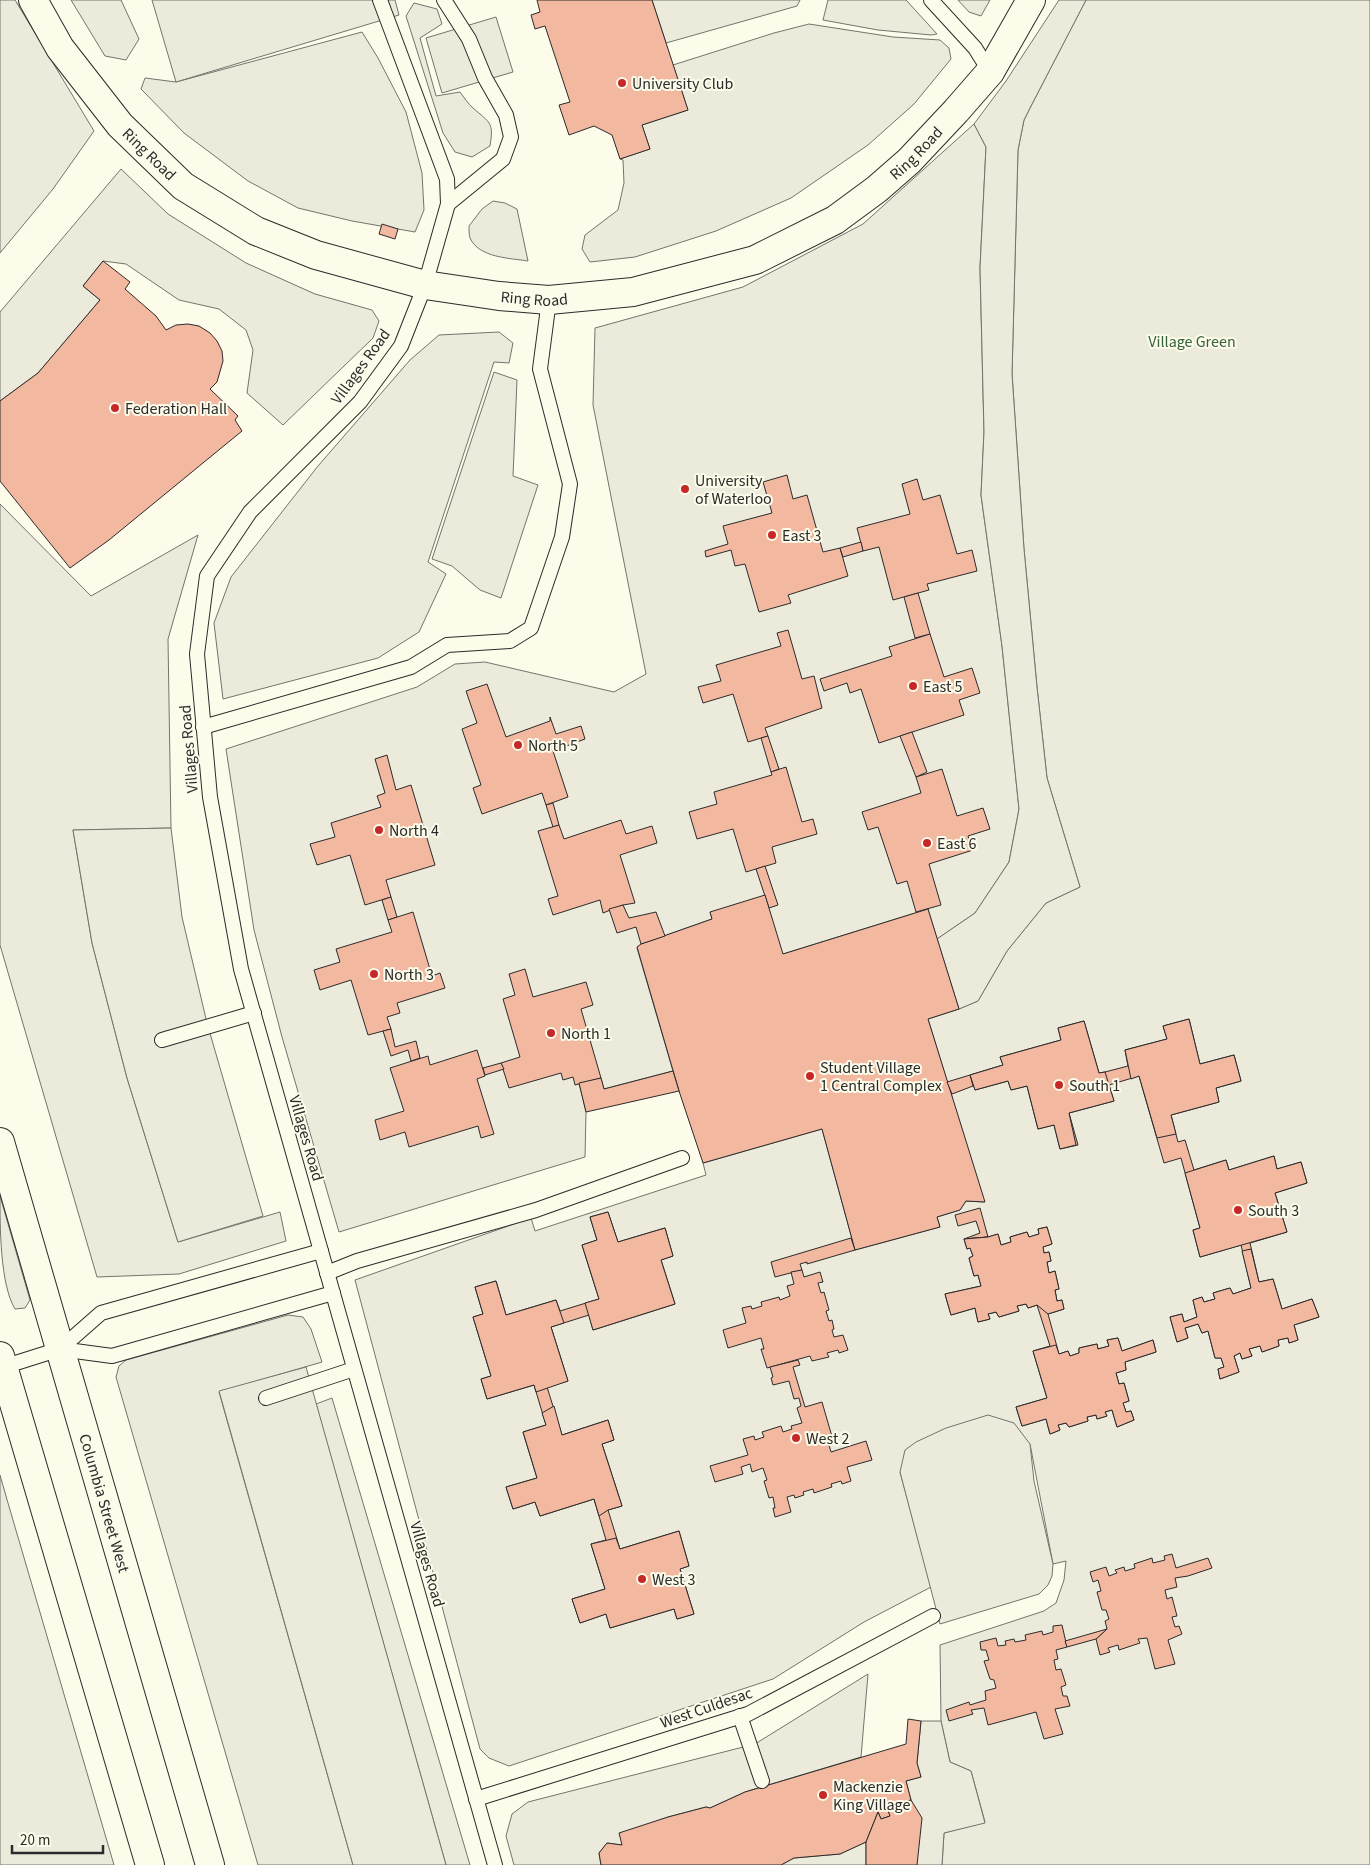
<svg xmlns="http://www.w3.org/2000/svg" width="1370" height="1865" font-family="'Source Sans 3',sans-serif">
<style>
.green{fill:#ecebdb;stroke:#74746e}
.parking{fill:#eceadb;stroke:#74746e}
.building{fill:#f2b8a0;stroke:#2b2b2b}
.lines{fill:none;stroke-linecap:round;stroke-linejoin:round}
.lane-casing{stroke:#2b2b2b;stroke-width:16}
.street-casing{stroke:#2b2b2b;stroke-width:30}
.secondary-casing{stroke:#2b2b2b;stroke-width:30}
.lane{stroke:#fdfbea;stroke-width:14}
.street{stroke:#fdfbea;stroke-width:28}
.secondary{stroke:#fdfbea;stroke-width:28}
.poi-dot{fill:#c62828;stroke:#fdfbea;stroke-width:2}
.labels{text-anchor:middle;stroke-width:4;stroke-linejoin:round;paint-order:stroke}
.poi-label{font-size:16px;fill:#2b2b2b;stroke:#fdfbea;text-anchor:start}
.street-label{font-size:16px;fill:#2b2b2b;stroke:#fdfbea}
.park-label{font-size:16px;fill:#34623c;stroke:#fdfbea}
</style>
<rect width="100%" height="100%" fill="#fdfbea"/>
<g class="green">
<polygon points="0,0 15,0 94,131 53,189 0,253"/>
<polygon points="71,0 121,0 139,39 126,60 105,56"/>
<polygon points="652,0 800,0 797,6 666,43"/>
<polygon points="828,0 906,0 937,34 931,35 878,30 823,20"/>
<polygon points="958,0 990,0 981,16 969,12"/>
<polygon points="1086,0 1370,0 1370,1865 942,1865 944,1833 985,1822 971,1771 950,1762 941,1721 940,1645 1044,1611 1056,1603 1064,1580 1066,1561 1053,1564 1030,1444 900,1472 931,1587 864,1622 773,1679 509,1766 489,1758 480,1749 355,1280 531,1218 535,1231 706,1175 703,1163 822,1129 855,1250 940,1227 937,1217 960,1210 966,1201 984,1202 928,1019 959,1009 978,1001 1007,951 1046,903 1080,887 1047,778 1037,687 1024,549 1012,374 1018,150 1024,120 1031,106"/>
<path d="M414 3 437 9 442 24 420 38 436 96 460 92C464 97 468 104 473 108 490 123 494 122 490 146L472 157 455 152 443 133 406 16Z"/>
<polygon points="809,24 893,37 940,40 949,48 951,59 914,104 868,145 791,198 716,231 635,257 590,262 582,249 585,235 618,210 624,183 623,160 620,159 650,149 642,125 688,110 673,65 774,33"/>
<polygon points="362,32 378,58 406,112 422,173 424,210 415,232 352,221 298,208 248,181 184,133 141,89 145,78 176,82"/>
<polygon points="974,124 986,147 980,268 984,432 981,495 1002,646 1019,809 1009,862 975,913 937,939 928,909 783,954 710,912 712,919 641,944 637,948 673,1071 604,1089 601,1078 579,1083 586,1112 585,1157 339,1232 282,1037 254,930 226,749 417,687 455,664 485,662 614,692 646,674 593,405 595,328 743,287 863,224"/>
<polygon points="121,169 168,214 246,263 315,294 372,310 379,321 373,338 283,425 247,393 253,350 246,330 219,309 179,300 126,264 103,261 83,286 100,300 38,373 0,401 0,312"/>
<path d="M493 201 505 203 517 209 528 261C510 258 479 258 470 238 469 235 469 229 469 226L482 209Z"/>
<polygon points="499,332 513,343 509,363 494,362 428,562 446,574 419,632 378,658 223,699 214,623 231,577 318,466 410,360 439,335"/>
<polygon points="0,504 91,596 198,535 168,639 171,828 73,830 92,943 127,1078 178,1242 280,1212 286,1241 179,1274 97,1277 0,945"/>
<path d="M0 1196 30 1300 25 1308 15 1309C0 1284 0 1227 0 1196Z"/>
<polygon points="288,1315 303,1317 311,1329 322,1362 219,1392 353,1865 258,1865 116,1377 119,1366 126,1360"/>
<polygon points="332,1398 470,1865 446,1865 316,1404"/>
<polygon points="0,1475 8,1503 114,1865 0,1865"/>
<polygon points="868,1674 861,1757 745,1792 710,1808 706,1807 668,1817 640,1827 622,1845 607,1843 599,1853 601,1865 514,1865 506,1836 512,1814 528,1802 755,1744"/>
<polygon points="866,1842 866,1865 781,1865 794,1858 840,1854"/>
</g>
<g class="parking">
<polygon points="152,0 395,0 399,15 176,82"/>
<polygon points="1059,0 1086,0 1031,106 1024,120 1018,150 1012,374 1024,549 1037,687 1047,778 1080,887 1046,903 1007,951 978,1001 959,1009 937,939 975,913 1009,862 1019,809 1002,646 981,495 984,432 980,268 986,147 974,124 1006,81"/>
<polygon points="496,17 513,72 442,93 426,38"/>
<polygon points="494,372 517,380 513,476 538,485 501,598 480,590 452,566 432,559"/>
<polygon points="171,828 182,917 207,1023 263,1216 178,1242 127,1078 92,943 73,830"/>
<polygon points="306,1367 446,1865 353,1865 219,1391"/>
<polygon points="988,1415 1014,1423 1030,1444 1034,1481 1053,1564 1052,1576 1048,1585 1039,1594 940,1624 900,1472 905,1450 916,1442 946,1428"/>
<polygon points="921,1721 941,1721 950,1762 971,1771 985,1823 944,1833 942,1865 917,1865 911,1800 906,1781 921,1777 917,1763"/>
</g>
<g class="building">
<polygon points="537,0 652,0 688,110 642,125 650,149 620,159 612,135 594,126 569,135 559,105 570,102 545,26 535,29 531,15 540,12"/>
<polygon points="382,224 398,229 395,239 379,234"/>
<polygon points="103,261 130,282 125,289 156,316 166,330 176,325 188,324 199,326 210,333 217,341 222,351 223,361 217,382 210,389 238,416 235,420 242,431 109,540 70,568 0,481 0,401 38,373 100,300 83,286"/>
<polygon points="787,475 793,499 807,495 823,552 840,548 848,576 788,595 791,603 759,612 745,564 735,566 731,550 706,557 705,551 728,544 723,526 772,513 763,482"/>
<polygon points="917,479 923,500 940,495 957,554 972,550 977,571 927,584 929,590 893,600 879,547 863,551 857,528 910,514 902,484"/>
<polygon points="861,542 863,551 843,557 840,548"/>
<polygon points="918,593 930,634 915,638 904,597"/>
<polygon points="788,630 802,679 814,676 822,708 765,728 768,736 748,742 733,694 703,703 698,687 721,681 716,665 781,646 777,633"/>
<polygon points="930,634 944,677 972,668 980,693 959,700 964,715 879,743 861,689 850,693 847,683 824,691 820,679 892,656 889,647"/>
<polygon points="487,684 506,737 550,721 550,717 556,734 581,726 585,739 553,751 568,797 546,805 542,793 482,814 473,788 481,785 462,729 477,723 466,691"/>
<polygon points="912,732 927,772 916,777 900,736"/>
<polygon points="768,736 779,769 771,772 761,738"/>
<polygon points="387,755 396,790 411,785 435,865 386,880 391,897 365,905 350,855 317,865 310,844 335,837 331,823 381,807 377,796 385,793 375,759"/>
<polygon points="786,767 802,822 813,819 817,834 772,847 776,863 746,872 733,829 697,839 689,812 717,804 714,792 772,775 771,772"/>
<polygon points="942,769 957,816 983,808 990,829 968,836 973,850 929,864 941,905 916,912 907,881 897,884 878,827 868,830 862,812 921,793 916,777"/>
<polygon points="553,803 559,825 553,827 546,805"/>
<polygon points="621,820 626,834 652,826 657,843 620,855 635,903 623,905 603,913 600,900 553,915 548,899 558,896 538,831 559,825 564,839"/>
<polygon points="765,866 778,905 769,908 756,869"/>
<polygon points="765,895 783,954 928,909 959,1009 928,1019 985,1202 966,1201 960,1210 937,1217 940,1227 855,1250 822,1129 703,1163 679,1091 637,947 641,944 712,919 710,912"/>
<polygon points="391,897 397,917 388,920 382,900"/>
<polygon points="623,905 629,918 656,912 665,936 641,944 636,927 617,933 609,909"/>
<polygon points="413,912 432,976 440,973 445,988 397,1003 400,1013 387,1017 391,1029 368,1035 351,980 320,990 314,970 340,962 336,949 392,932 388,920"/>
<polygon points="525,969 533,997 586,982 593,1005 581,1009 601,1078 575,1085 573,1077 563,1080 561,1073 509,1088 501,1063 520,1057 503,999 515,995 509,974"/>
<polygon points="1189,1019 1200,1064 1234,1055 1241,1081 1216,1088 1219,1102 1171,1115 1178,1142 1185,1140 1194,1170 1226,1160 1229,1170 1274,1156 1277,1169 1301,1162 1307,1183 1275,1193 1287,1232 1250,1243 1259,1282 1273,1279 1282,1309 1312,1299 1319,1317 1294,1325 1298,1340 1289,1343 1288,1338 1278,1340 1279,1346 1262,1352 1260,1346 1249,1349 1252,1356 1242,1359 1240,1353 1234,1356 1239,1372 1220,1379 1218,1369 1224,1367 1221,1358 1215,1358 1208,1331 1202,1333 1198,1324 1185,1328 1188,1338 1177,1342 1170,1317 1182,1314 1184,1322 1197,1317 1193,1300 1202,1297 1204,1302 1215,1299 1213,1293 1230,1288 1233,1294 1251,1288 1241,1245 1200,1257 1193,1230 1200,1228 1181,1158 1164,1163 1139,1076 1109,1085 1114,1101 1069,1113 1078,1145 1060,1149 1054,1125 1038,1129 1027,1086 1011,1090 1008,1081 975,1090 970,1075 1003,1065 1000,1057 1061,1040 1058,1028 1084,1021 1099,1073 1105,1072 1128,1066 1125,1050 1167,1039 1163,1026"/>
<polygon points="1189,1019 1200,1064 1234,1055 1241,1081 1216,1088 1219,1102 1171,1115 1176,1134 1157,1138 1139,1076 1131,1079 1125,1050 1167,1039 1163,1026"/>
<polygon points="1084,1021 1099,1073 1105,1072 1114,1101 1069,1113 1076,1145 1060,1149 1054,1125 1038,1129 1027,1086 1011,1090 1008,1081 975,1090 970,1075 1003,1065 1000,1057 1061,1040 1058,1028"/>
<polygon points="391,1029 395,1047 416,1041 420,1058 411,1061 408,1050 391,1056 383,1031"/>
<polygon points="477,1050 485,1076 477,1079 494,1134 481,1138 478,1126 409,1147 405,1132 380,1140 375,1120 404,1111 390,1068 428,1056 430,1065"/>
<polygon points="501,1063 504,1069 485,1075 483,1068"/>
<polygon points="673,1071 679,1091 586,1112 579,1083 601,1078 604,1089"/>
<polygon points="970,1075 973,1086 952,1094 947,1082"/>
<polygon points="1274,1156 1277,1169 1301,1162 1307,1183 1275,1193 1287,1232 1200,1257 1193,1230 1200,1228 1185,1173 1226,1160 1229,1170"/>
<polygon points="980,1208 988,1237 964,1239 980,1233 976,1221 958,1226 955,1215"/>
<polygon points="608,1212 618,1242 665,1228 673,1256 661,1260 675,1304 593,1330 589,1315 551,1327 568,1381 547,1387 562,1435 608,1420 614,1440 602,1444 622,1506 608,1510 620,1549 679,1531 689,1566 680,1569 694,1614 677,1619 674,1609 610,1628 606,1614 580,1623 572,1599 605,1589 591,1544 606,1540 594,1499 540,1516 535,1502 513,1509 506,1487 537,1478 523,1432 546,1425 534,1385 487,1399 481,1379 491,1376 473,1317 483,1314 475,1287 496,1281 506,1315 556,1300 560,1311 599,1299 582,1245 597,1240 590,1217"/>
<polygon points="608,1212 618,1242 665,1228 673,1256 661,1260 675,1304 593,1330 585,1303 599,1299 582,1245 597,1240 590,1217"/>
<polygon points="1047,1227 1052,1244 1043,1247 1044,1253 1049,1252 1051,1261 1047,1262 1049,1273 1055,1271 1059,1289 1055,1290 1057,1301 1062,1300 1064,1309 1048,1314 1059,1354 1068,1351 1070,1356 1079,1353 1079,1348 1097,1344 1098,1349 1109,1346 1107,1340 1118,1338 1122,1351 1153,1340 1156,1352 1125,1362 1126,1370 1116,1373 1119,1384 1124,1383 1129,1401 1123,1403 1126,1412 1131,1411 1134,1420 1117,1427 1112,1410 1105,1412 1107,1416 1097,1419 1096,1415 1087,1417 1088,1421 1069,1427 1066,1423 1058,1425 1060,1430 1050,1434 1046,1419 1022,1426 1016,1407 1047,1398 1033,1351 1050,1346 1037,1305 1028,1308 1026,1304 1017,1306 1019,1311 999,1317 996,1312 988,1314 990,1319 978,1322 975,1308 951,1315 945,1294 981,1286 978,1275 974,1276 969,1258 973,1256 970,1248 967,1249 964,1239 988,1237 998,1234 1001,1245 1011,1242 1010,1237 1027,1232 1029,1237 1039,1234 1038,1229"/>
<polygon points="1047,1227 1052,1244 1043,1247 1044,1253 1049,1252 1051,1261 1047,1262 1049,1273 1055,1271 1059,1289 1055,1290 1057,1301 1062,1300 1064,1309 1048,1314 1037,1305 1028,1308 1026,1304 1017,1306 1019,1311 999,1317 996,1312 988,1314 990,1319 978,1322 975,1308 951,1315 945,1294 981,1286 978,1275 974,1276 969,1258 973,1256 970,1248 967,1249 964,1239 988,1237 998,1234 1001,1245 1011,1242 1010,1237 1027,1232 1029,1237 1039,1234 1038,1229"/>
<polygon points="851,1238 855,1250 807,1264 807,1262 800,1264 802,1270 775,1277 771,1262"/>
<polygon points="1251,1249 1259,1282 1273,1279 1282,1309 1312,1299 1319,1317 1294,1325 1298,1340 1289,1343 1288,1338 1278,1340 1279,1346 1262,1352 1260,1346 1249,1349 1252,1356 1242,1359 1240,1353 1234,1356 1239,1372 1220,1379 1218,1369 1224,1367 1221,1358 1215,1358 1208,1331 1202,1333 1198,1324 1185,1328 1188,1338 1177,1342 1170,1317 1182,1314 1184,1322 1197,1317 1193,1300 1202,1297 1204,1302 1215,1299 1213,1293 1230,1288 1233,1294 1251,1288 1242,1251"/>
<polygon points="802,1270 804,1277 820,1272 823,1282 818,1283 821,1293 824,1292 829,1310 826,1311 829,1321 832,1320 834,1329 832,1330 834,1337 843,1335 848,1350 839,1353 838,1350 827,1353 829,1357 812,1361 810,1356 767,1368 761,1349 764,1349 761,1338 728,1348 723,1330 746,1323 742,1308 751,1306 752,1309 762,1306 761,1302 779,1297 780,1300 790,1296 787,1286 794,1284 791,1272"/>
<polygon points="496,1281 506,1315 556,1300 564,1323 551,1327 568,1381 536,1392 534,1385 487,1399 481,1379 491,1376 473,1317 483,1314 475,1287"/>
<polygon points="1118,1338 1122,1351 1153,1340 1156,1352 1125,1362 1126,1370 1116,1373 1119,1384 1124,1383 1129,1401 1123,1403 1126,1412 1131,1411 1134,1420 1117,1427 1112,1410 1105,1412 1107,1416 1097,1419 1096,1415 1087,1417 1088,1421 1069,1427 1066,1423 1058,1425 1060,1430 1050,1434 1046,1419 1022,1426 1016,1407 1047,1398 1033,1351 1056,1345 1059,1354 1068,1351 1070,1356 1079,1353 1079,1348 1097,1344 1098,1349 1109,1346 1107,1340"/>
<polygon points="798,1360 800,1365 793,1367 805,1407 822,1402 833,1440 828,1442 831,1452 866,1441 872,1460 847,1467 851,1481 842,1484 841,1481 831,1484 832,1487 814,1493 813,1489 803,1492 804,1495 795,1498 794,1495 787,1497 791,1512 775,1517 773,1508 775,1508 773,1497 769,1498 764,1481 767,1480 763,1468 752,1472 750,1464 741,1467 743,1474 715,1482 710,1466 748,1455 743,1439 754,1436 755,1440 764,1437 762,1432 781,1426 783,1432 792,1429 791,1426 802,1423 797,1408 801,1406 799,1398 794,1399 789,1381 773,1385 771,1378 773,1377 770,1367"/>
<polygon points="554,1406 562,1435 608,1420 614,1440 602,1444 622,1506 608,1510 599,1516 594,1499 540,1516 535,1502 513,1509 506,1487 537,1478 523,1432 546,1425 542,1413"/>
<polygon points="679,1531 689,1566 680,1569 694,1614 677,1619 674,1609 610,1628 606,1614 580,1623 572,1599 605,1589 591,1544 616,1538 620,1549"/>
<polygon points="1172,1554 1176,1568 1208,1558 1212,1568 1188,1576 1175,1578 1177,1587 1165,1590 1167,1599 1172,1597 1177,1616 1172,1617 1175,1627 1179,1626 1182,1634 1168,1640 1175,1664 1155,1669 1147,1638 1138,1639 1140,1643 1119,1650 1118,1645 1108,1648 1110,1652 1100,1655 1096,1639 1107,1629 1105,1621 1109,1619 1106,1610 1102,1610 1097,1592 1101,1591 1098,1580 1093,1582 1090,1572 1106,1567 1109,1576 1117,1573 1115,1570 1124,1567 1125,1571 1135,1568 1134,1564 1152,1558 1153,1563 1165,1560 1164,1556"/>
<polygon points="1062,1625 1067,1647 1056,1650 1058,1659 1054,1660 1056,1670 1061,1669 1066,1685 1061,1687 1063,1696 1067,1696 1070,1706 1055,1709 1063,1734 1044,1739 1036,1712 988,1725 984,1708 971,1710 973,1714 949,1721 946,1710 969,1702 970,1705 986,1700 985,1691 996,1688 994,1680 990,1679 984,1661 989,1660 986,1650 981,1650 980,1642 996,1638 998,1646 1006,1645 1005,1641 1014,1639 1015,1642 1026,1640 1025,1635 1042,1631 1043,1635 1053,1632 1053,1626"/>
<polygon points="1107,1629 1096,1639 1067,1647 1065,1641"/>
<polygon points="908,1719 921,1721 917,1763 921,1777 906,1781 911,1800 887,1807 890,1816 881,1819 878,1812 866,1842 840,1854 794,1858 781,1865 601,1865 599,1853 607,1843 622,1845 619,1833 668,1817 706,1807 710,1808 745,1792 906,1744"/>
<polygon points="911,1800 922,1818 917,1865 866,1865 866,1842 878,1812 881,1819 890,1816 887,1807"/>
</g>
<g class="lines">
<defs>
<g id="lane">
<polyline points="380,0 447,179 448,204"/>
<polyline points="444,0 469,39 485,78 506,115 511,137 503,159 448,204 425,285 401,346 360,402 250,512 207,576 197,654 210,797 241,969 495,1865"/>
<polyline points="931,0 975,48 990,72"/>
<polyline points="203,727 411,667 447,645 510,641 531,628 562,537 570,484 540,369 549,300"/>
<polyline points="162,1040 254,1013"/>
<polyline points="327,1273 357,1261 536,1210 682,1158"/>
<polyline points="60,1349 112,1356 333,1293"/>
<polyline points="3,1367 60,1349 101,1313 321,1251"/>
<polyline points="266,1398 354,1369"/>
<polyline points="740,1716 762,1781"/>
<polyline points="476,1799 748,1714 933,1616"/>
</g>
<g id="street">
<path id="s1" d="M33 0 60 48 120 125 183 186 256 231 316 255 425 285 499 296 549 300 633 292 755 260 835 220 877 189 909 161 956 111 990 72 1031 0"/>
</g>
<g id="secondary">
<path id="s2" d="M0 1142 210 1865"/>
<polyline points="0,1356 150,1865"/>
</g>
</defs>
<use href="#lane" class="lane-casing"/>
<use href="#street" class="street-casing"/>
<use href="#secondary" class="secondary-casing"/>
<use href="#lane" class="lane"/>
<use href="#street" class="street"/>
<use href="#secondary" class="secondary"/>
</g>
<g class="poi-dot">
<circle cx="622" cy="83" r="5"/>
<circle cx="115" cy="408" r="5"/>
<circle cx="685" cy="489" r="5"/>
<circle cx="772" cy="535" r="5"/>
<circle cx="913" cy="686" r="5"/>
<circle cx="518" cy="745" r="5"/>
<circle cx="379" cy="830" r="5"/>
<circle cx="927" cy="843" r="5"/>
<circle cx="374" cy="974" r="5"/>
<circle cx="551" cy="1033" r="5"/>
<circle cx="810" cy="1076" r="5"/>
<circle cx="1059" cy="1085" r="5"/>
<circle cx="1238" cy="1210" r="5"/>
<circle cx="796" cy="1438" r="5"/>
<circle cx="642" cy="1579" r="5"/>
<circle cx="823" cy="1795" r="5"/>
</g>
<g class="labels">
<g class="poi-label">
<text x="632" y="89">University Club</text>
<text x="125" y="414">Federation Hall</text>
<text x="695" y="486">University<tspan x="695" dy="18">of Waterloo</tspan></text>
<text x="782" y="541">East 3</text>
<text x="923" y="692">East 5</text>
<text x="528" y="751">North 5</text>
<text x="389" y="836">North 4</text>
<text x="937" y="849">East 6</text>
<text x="384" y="980">North 3</text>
<text x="561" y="1039">North 1</text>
<text x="820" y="1073">Student Village<tspan x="820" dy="18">1 Central Complex</tspan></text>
<text x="1069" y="1091">South 1</text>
<text x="1248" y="1216">South 3</text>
<text x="806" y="1444">West 2</text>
<text x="652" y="1585">West 3</text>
<text x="833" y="1792">Mackenzie<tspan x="833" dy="18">King Village</tspan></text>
</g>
<g class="street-label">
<text dy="6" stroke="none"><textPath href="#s1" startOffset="194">Ring Road</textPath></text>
<text dy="6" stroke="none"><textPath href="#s1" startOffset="1034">Ring Road</textPath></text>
<text dy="6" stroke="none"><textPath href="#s1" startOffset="614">Ring Road</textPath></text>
<text transform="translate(360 366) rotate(-54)" y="6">Villages Road</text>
<text transform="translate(188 749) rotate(-95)" y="6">Villages Road</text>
<text transform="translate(307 1138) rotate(74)" y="6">Villages Road</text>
<text dy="6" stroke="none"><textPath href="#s2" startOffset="376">Columbia Street West</textPath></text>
<text transform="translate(428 1564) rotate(74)" y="6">Villages Road</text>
<text transform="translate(706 1707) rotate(-19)" y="6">West Culdesac</text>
</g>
<g class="park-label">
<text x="1192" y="347">Village Green</text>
</g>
</g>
<path d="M12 1845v8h91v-8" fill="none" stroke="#2b2b2b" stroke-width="2.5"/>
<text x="20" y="1845" font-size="15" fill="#2b2b2b" stroke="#fdfbea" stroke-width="4" paint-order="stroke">20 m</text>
</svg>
